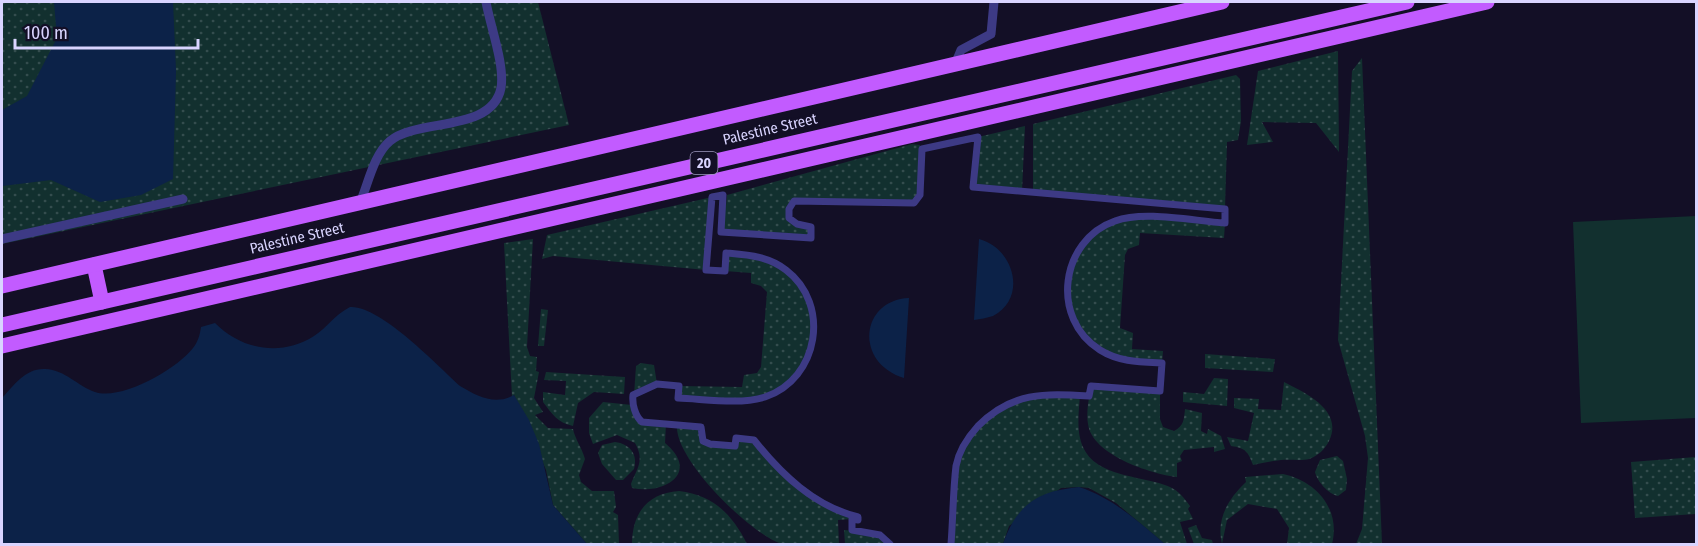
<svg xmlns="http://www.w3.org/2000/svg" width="1698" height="546" font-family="'Fira Sans Condensed',sans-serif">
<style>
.grass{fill:url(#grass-dots)}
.garden{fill:#12302f}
.water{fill:#0c2248}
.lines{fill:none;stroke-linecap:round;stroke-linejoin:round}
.pedestrian{stroke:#3d3a85;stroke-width:7}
.minor{stroke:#3d3a85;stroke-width:9}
.primary{stroke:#c25bff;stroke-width:15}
.labels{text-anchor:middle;stroke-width:5;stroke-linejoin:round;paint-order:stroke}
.shield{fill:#130f26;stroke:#9e99be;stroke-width:1.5}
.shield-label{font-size:14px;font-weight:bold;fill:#d9d4ff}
.street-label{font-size:15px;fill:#d9d4ff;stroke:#130f26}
</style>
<defs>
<pattern id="grass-dots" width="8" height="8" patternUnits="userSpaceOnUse" patternTransform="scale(1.5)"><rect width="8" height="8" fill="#12302f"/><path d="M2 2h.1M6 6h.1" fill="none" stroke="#344d4e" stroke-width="1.8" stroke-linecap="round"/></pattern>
</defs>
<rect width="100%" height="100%" fill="#130f26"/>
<g class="grass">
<polygon points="2,2 538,2 569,125 2,244"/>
<polygon points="1338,51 1339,152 1316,123 1262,122 1273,142 1247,145 1258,71"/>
<polygon points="1362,58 1382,544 1356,544 1362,529 1368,458 1365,436 1338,340 1352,71"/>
<polygon points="1236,75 1240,79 1241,121 1238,140 1227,142 1225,209 1033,192 1033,124"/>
<polygon points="1025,126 1022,191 973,187 978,137"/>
<polygon points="912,144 920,145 922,149 917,200 794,201 789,218 811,227 811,238 721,232 722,206 726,206 727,195"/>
<polygon points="712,197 706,270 553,256 542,259 547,235"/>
<polygon points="1135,217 1225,223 1224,238 1140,233 1139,245 1128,249 1125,255 1120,328 1133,333 1132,349 1163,351 1162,363 1134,362 1098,349 1072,317 1069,269 1097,229"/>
<path d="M533 239 527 347 530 356 537 357 536 371 539 372 534 398 543 412 535 415 548 428 573 429C575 439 582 448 585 459L579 475 581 482 592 491H614L616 507 613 512 618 515 619 544H587L553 505 546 470 514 395 512 397 504 243Z"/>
<polygon points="726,253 757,255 788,271 812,308 809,356 782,388 746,400 678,398 679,386 742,387 744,375 757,373 761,367 767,292 761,286 751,283 751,273 725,271"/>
<polygon points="541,309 548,310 544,346 538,346"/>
<polygon points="1205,354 1275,359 1273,372 1205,368"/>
<polygon points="641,363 654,365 657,384 634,395 636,366"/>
<path d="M546 372 625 377 624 394 594 392 578 403 573 426C558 423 552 414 543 402V392L565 395 566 381 544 380Z"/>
<polygon points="1214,378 1228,379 1227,406 1183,402 1183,392 1204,394"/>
<path d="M1284 382C1305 393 1344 410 1329 441 1325 449 1318 456 1309 459 1301 461 1290 459 1281 460 1272 461 1262 463 1253 465 1248 452 1246 448 1231 446L1227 437 1248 441 1254 413 1234 408V398L1259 399 1258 409 1281 410Z"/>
<path d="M1091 386 1160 391V419L1163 427 1174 431C1184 426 1184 419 1185 409L1202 413 1201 431 1207 434 1208 429 1221 436 1225 449 1214 452V447L1184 450 1180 456 1182 461 1177 463V477C1151 474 1092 455 1088 424 1086 412 1089 398 1091 386Z"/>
<path d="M1033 395H1080C1079 409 1077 424 1080 438 1089 479 1141 474 1170 487 1179 491 1184 498 1190 506L1188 509 1193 519 1180 522 1187 544H1165L1116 503 1089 488 1079 487 1061 488 1009 526 1003 544H951C955 494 947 454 988 417 999 407 1020 401 1033 395Z"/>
<path d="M603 402 632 405 639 420 666 424 665 443C701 473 664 495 632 488L631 484C637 468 645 461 635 443L617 435 593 444 589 433V418Z"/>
<path d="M677 425 701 427 703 441 734 446 736 438 754 440 783 473 852 519 838 520 839 544C824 544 792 546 779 543 748 531 674 459 677 425Z"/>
<path d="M615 442C630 444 638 454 634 469L623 480H616L602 464 598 453 602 445Z"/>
<path d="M1337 456 1343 461 1347 479 1346 490 1338 496C1328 494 1317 481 1315 472L1320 460Z"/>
<polygon points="1696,457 1696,514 1635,518 1631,462"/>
<path d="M1283 474C1316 481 1341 509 1332 544H1287L1289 528 1277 509 1248 504 1227 520 1222 544C1216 519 1228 499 1246 482L1245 477Z"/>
<path d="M679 491C713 495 732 514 747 544H632C632 514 647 493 679 491Z"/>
<polygon points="1196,525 1202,538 1212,540 1213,544 1194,544 1188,528"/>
<polygon points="844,530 874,533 890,544 845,544"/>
</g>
<polygon class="garden" points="1696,216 1696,418 1581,423 1573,222"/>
<g class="water">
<polygon points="54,2 173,2 176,71 173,179 141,195 100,202 51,180 2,186 2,110 27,96 57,38"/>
<path d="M979 239C1014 248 1028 298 993 316 987 318 980 319 974 320Z"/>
<path d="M909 298 904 378C854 363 860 300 909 298Z"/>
<path d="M350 307C380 305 437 365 460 386 477 396 495 406 514 395L529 420 539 444 553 505 587 544H2V398C14 385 26 368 45 369 66 370 77 386 95 392 121 401 177 369 193 348 198 342 200 334 201 327L215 323C242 350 281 357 314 336 328 327 333 316 350 307Z"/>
<path d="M1079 487C1113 498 1139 522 1165 544H1003C1017 504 1038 491 1079 487Z"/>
</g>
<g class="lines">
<path class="pedestrian" d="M890 544 880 535 852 530V519L858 520V517C814 506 781 474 754 440L736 438 735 446 710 444 703 441 701 427 642 422C635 416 632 404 633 395L657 384 679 386 678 398C705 399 739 405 765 397 819 379 831 304 786 270 768 256 748 255 726 253L725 271 706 270 712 197 723 195 721 232 811 238V227L797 224 789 218V209L794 201 914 203 920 195 922 149 978 137 973 187 1225 209V223C1193 221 1144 210 1115 221 1060 240 1050 319 1100 350 1119 362 1140 362 1162 363L1160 391 1091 386 1089 396C1044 393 1012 392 978 426 968 437 959 450 956 466 953 491 953 519 951 544"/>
<g class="minor">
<polyline points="956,62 961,50 991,34 994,2"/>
<path d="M360 203C368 184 374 154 390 141 417 118 492 133 501 88 505 65 490 25 486 2"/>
<polyline points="2,239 183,199"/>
</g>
<g class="primary">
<polyline points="94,265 102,302"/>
<polyline points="2,286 1222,2"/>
<polyline points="2,325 1407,2"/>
<polyline points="2,346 1487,2"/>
</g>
</g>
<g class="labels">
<rect class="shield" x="690.5" y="152" width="27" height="22" rx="4.5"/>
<g class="shield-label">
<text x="704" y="168">20</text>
</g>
<g class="street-label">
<text transform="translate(770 129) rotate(-13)" y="5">Palestine Street</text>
<text transform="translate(297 238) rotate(-13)" y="5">Palestine Street</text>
</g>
</g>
<rect width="1698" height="546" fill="none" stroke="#d9d4ff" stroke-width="6"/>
<path d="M15 39v9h183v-9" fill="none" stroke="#d9d4ff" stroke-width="3"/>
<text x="24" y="39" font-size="18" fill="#d9d4ff" stroke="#130f26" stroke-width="4.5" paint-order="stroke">100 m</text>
</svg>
